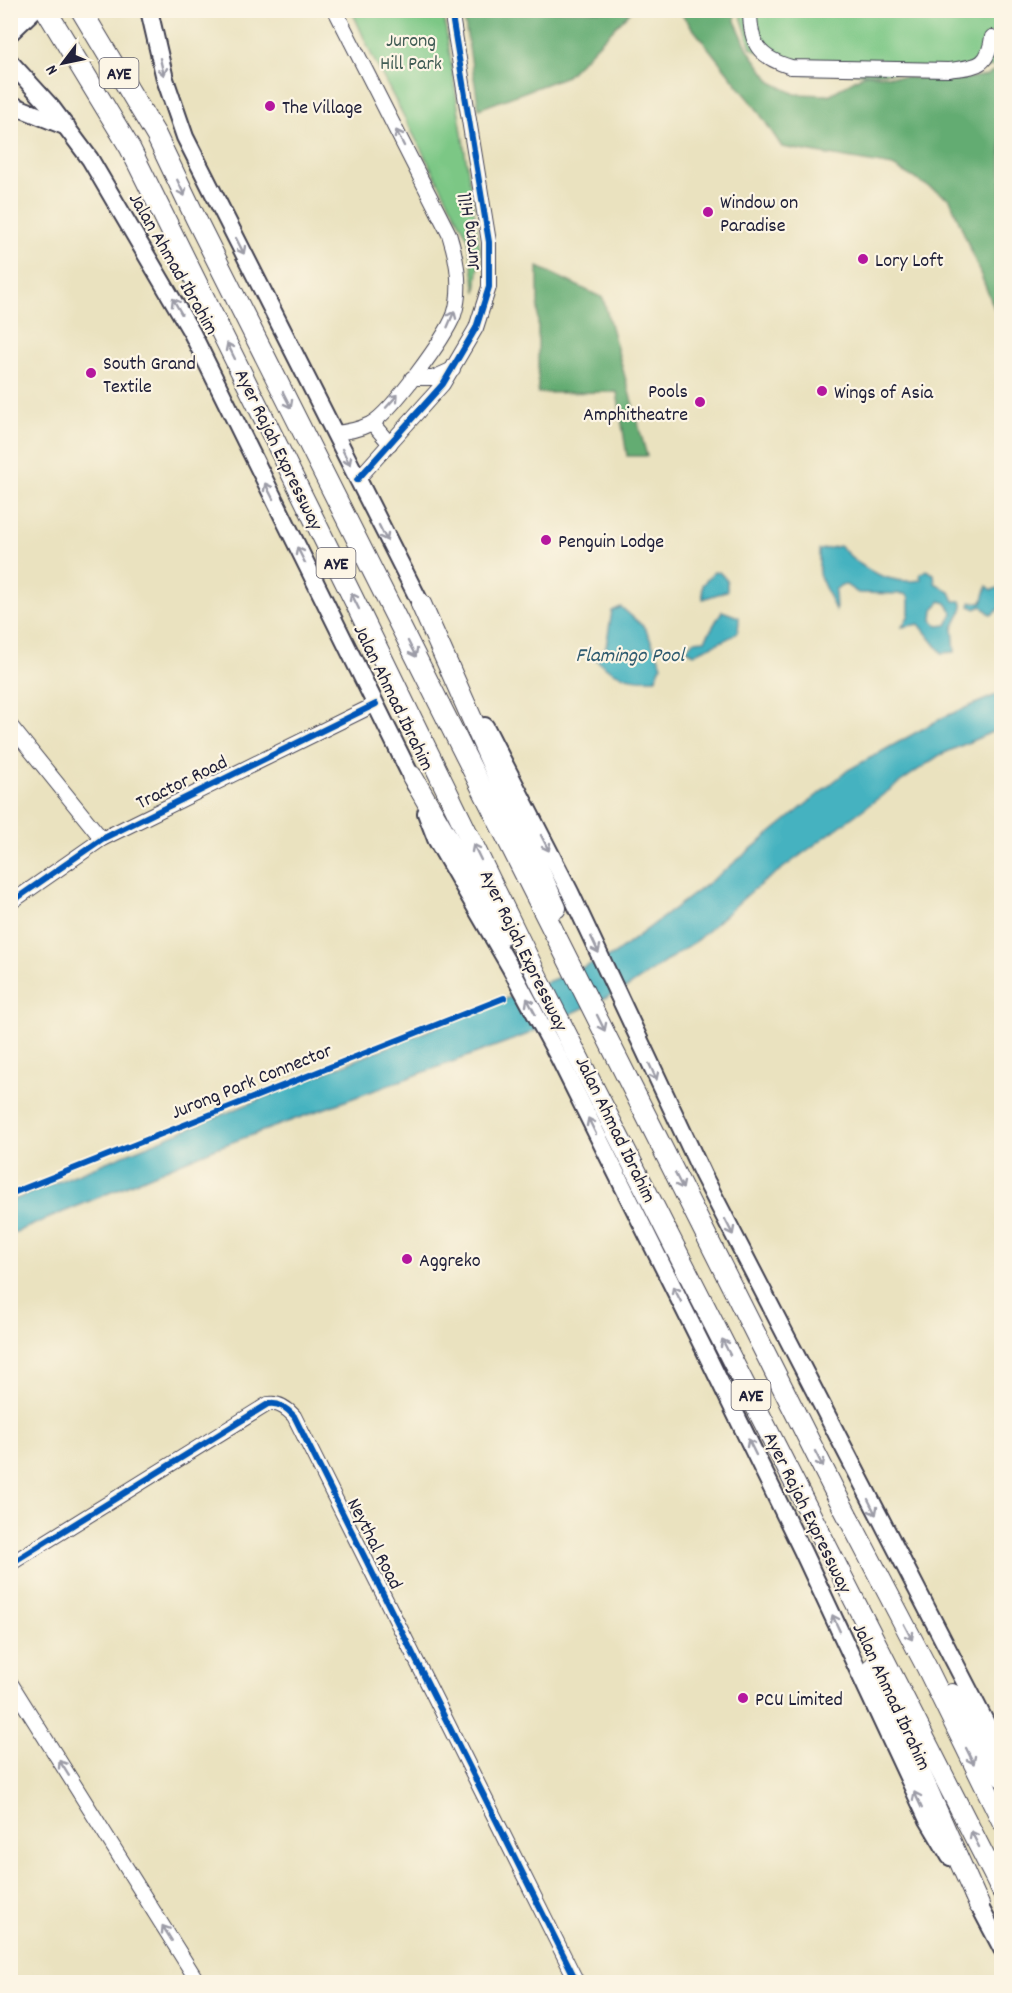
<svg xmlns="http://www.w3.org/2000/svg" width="1012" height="1993" font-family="Dekko,sans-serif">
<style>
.green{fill:#7bc785;stroke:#4e7460;stroke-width:1.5}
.forest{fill:#64ac72;stroke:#436756;stroke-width:1.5}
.water{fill:#44b2c0;stroke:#336a7e;stroke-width:1.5;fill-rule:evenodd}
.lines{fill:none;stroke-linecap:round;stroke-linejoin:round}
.minor-casing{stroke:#403f4f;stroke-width:16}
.major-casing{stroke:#403f4f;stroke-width:20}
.highway-casing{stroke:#403f4f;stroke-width:22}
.minor{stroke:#fff;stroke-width:14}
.major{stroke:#fff;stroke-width:16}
.highway{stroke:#fff;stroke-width:20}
.cycleway-casing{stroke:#fcf5e5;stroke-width:10}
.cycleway{stroke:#0057b8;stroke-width:6}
.oneway{stroke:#9c9ca7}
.poi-dot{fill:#b5179e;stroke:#fcf5e5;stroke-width:2}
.labels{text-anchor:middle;stroke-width:4.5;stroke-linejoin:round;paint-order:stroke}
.shield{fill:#fcf5e5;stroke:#63616e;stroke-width:1.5}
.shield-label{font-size:18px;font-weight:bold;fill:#22223b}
.park-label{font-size:20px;fill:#415c55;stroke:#fcf5e5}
.poi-label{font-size:20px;fill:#22223b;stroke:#fcf5e5;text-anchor:start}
.street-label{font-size:20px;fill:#22223b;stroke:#fcf5e5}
.water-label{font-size:21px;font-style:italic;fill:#305c70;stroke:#fcf5e5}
</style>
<rect width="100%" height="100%" fill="#fcf5e5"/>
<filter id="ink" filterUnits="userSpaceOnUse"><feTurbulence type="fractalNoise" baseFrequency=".0167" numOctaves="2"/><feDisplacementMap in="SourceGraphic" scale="12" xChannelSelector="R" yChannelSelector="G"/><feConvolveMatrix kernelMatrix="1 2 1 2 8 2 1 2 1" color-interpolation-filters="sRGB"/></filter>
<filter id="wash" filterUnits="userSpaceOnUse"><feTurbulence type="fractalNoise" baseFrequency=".008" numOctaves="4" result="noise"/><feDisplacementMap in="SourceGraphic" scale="24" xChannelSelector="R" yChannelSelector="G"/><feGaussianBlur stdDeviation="1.35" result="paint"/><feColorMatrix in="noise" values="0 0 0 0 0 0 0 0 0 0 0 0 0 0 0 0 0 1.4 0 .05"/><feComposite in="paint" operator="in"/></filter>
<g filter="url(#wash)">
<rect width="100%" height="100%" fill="#eae2bf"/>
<g class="green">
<polygon points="739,10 1001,11 1001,59 996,65 977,71 806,74 751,48"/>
<polygon points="352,11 443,11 480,249 476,292 468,238 372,56"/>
</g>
<g class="forest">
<polygon points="463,11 463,10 631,11 567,76 479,109"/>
<polygon points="679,11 735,11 735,21 749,51 771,82 795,94 829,95 865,74 952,81 987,75 1001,66 1001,325 950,199 893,166 782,147 756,108"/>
<polygon points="538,267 603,298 647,456 627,456 617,392 538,393"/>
</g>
<g class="water">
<path d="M840 546C862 570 888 585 921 580L920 574 926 570 934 574 935 583 950 592 954 601H961L963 608 953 628 955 652 942 653 919 624 902 627 909 615V597L905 594 858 593 846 585H841L835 590 836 612 819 574V550ZM941 601 946 603 953 613 947 625 938 626 932 620 933 609Z"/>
<polygon points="714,572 719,572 727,580 727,591 703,599 702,585"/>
<polygon points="987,586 992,590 1001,587 1001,608 991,615 982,606 975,609 970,606 971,602 982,603"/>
<path d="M621 607 645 628 662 665 655 679C629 681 613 675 594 658L606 647 612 611Z"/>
<path d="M722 611 739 617C739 622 739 628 737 632 735 638 703 648 694 654L686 649 694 641 705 640Z"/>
<polygon points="1001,693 1001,728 940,755 899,783 753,890 696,941 628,987 526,1035 216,1148 11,1234 11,1201 613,955 724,871 848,770 944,717"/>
</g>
</g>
<g filter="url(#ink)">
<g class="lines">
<defs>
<g id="minor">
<path d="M750 10C750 44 758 57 791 67L949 70C976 66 988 68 992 37"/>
<polyline points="412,378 433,378 453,369"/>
<polyline points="372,423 390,444"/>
<path d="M334 433C347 432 358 430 370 424 391 413 445 338 454 315 463 288 457 259 449 234L335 10"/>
<polyline points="357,480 443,384 476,328 489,287 489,242 451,10"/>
<polyline points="10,725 102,839"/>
<polyline points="10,903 102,839 376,704"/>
<path d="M10 1564 268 1404C279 1402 287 1408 294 1416L577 1982"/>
<polyline points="10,1682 198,1982"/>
</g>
<g id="major">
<polyline points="149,10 165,79 185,137 427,616"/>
<polyline points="10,33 34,10"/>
<polyline points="10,62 52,108 90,159 192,333 416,786"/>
<polyline points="10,104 67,127"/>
<polyline points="485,726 570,892 703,1175 1002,1754"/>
<polyline points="426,813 436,839 510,967 559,1058 703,1347 802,1550 928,1820 950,1857"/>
<polyline points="973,1894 1002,1949"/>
</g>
<g id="highway">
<polyline points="46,10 130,148 354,600 539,980 1002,1891"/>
<polyline points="81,10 156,135 196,219 834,1490 926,1666 1002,1821"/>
<polyline points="421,604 556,908"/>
<polyline points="412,776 503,934"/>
<polyline points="873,1667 979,1905"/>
<polyline points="952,1694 1002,1777"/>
</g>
</defs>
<use href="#minor" class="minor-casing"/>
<use href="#major" class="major-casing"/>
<use href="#highway" class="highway-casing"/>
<use href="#minor" class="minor"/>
<use href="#major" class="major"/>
<use href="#highway" class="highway"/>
<defs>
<g id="cycleway">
<polyline points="357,480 443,384 476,328 489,287 489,242 451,10"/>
<polyline points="10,903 102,839 376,704"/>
<polyline points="10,1194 504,998"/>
<path d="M10 1564 268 1404C279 1402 287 1408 294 1416L577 1982"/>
</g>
</defs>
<use href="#cycleway" class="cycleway-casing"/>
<use href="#cycleway" class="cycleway"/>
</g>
<defs><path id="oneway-shaft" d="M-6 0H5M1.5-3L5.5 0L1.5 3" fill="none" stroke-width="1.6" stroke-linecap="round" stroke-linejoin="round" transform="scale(1.5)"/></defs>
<g class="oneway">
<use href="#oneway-shaft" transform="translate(162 67) rotate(77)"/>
<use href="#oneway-shaft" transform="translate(400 138) rotate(-117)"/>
<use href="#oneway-shaft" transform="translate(181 188) rotate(65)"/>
<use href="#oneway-shaft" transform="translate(240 246) rotate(63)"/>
<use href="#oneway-shaft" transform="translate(177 306) rotate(-120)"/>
<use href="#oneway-shaft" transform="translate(451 319) rotate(-67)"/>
<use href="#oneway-shaft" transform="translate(231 351) rotate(-116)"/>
<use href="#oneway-shaft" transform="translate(287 400) rotate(63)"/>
<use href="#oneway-shaft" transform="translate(392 401) rotate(-48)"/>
<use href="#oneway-shaft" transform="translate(346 457) rotate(64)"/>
<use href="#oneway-shaft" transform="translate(269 491) rotate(-117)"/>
<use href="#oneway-shaft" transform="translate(383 533) rotate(63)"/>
<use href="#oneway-shaft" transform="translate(301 555) rotate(-117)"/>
<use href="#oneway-shaft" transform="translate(355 601) rotate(-116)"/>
<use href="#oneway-shaft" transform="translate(412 649) rotate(63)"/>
<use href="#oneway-shaft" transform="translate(545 843) rotate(63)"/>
<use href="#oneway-shaft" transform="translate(477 852) rotate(-116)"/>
<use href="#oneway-shaft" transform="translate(595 945) rotate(65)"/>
<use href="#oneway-shaft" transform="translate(531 1006) rotate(-118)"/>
<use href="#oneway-shaft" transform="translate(601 1023) rotate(64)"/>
<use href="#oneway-shaft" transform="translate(653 1072) rotate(65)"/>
<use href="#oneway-shaft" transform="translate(592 1126) rotate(-116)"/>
<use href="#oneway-shaft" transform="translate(679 1181) rotate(63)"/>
<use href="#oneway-shaft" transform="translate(729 1227) rotate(63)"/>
<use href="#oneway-shaft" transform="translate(677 1294) rotate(-117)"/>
<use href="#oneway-shaft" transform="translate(726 1347) rotate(-117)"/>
<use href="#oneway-shaft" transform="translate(752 1447) rotate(-116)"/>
<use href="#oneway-shaft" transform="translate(819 1459) rotate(63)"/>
<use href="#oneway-shaft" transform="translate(872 1507) rotate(63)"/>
<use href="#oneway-shaft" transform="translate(836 1623) rotate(-115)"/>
<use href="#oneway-shaft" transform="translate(908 1632) rotate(62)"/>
<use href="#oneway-shaft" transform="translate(970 1756) rotate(64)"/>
<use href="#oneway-shaft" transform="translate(64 1768) rotate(-122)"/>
<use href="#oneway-shaft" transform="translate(918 1800) rotate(-115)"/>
<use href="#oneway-shaft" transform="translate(975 1839) rotate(-117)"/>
<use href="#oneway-shaft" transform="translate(167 1933) rotate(-122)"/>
</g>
</g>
<g class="poi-dot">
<circle cx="270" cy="106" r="6"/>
<circle cx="708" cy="212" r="6"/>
<circle cx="863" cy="259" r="6"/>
<circle cx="91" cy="373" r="6"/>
<circle cx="822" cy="391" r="6"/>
<circle cx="700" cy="402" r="6"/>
<circle cx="546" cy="540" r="6"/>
<circle cx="407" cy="1259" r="6"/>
<circle cx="743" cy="1698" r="6"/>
</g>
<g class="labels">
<g class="shield">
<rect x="99.5" y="58" width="39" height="30" rx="4.5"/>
<rect x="316.5" y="548" width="39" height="30" rx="4.5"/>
<rect x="731.5" y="1380" width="39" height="30" rx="4.5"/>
</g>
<g class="shield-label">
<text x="119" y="79">AYE</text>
<text x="336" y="569">AYE</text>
<text x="751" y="1401">AYE</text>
</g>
<g class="park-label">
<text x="411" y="46">Jurong<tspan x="411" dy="23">Hill Park</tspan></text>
</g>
<g class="poi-label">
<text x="282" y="113">The Village</text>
<text x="720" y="208">Window on<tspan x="720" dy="23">Paradise</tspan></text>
<text x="875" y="266">Lory Loft</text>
<text x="103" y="369">South Grand<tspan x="103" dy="23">Textile</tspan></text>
<text x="688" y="397" text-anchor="end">Pools<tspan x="688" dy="23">Amphitheatre</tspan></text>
<text x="834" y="398">Wings of Asia</text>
<text x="558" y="547">Penguin Lodge</text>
<text x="419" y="1266">Aggreko</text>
<text x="755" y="1705">PCU Limited</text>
</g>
<g class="street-label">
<text transform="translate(468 232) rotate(-96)" y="7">Jurong Hill</text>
<text transform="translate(175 263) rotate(60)" y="7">Jalan Ahmad Ibrahim</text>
<text transform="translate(280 449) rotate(64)" y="7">Ayer Rajah Expressway</text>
<text transform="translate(395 697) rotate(64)" y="7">Jalan Ahmad Ibrahim</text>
<text transform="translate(181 781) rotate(-26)" y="7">Tractor Road</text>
<text transform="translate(525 950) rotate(64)" y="7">Ayer Rajah Expressway</text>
<text transform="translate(251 1080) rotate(-22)" y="7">Jurong Park Connector</text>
<text transform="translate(617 1129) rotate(64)" y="7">Jalan Ahmad Ibrahim</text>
<text transform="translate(809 1512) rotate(64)" y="7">Ayer Rajah Expressway</text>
<text transform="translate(376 1543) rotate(63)" y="7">Neythal Road</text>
<text transform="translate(893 1696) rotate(65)" y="7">Jalan Ahmad Ibrahim</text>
</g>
<g class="water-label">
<text x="630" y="661">Flamingo Pool</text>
</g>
</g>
<rect width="1012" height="1993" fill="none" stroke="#fcf5e5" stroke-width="36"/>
<g transform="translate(63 63) rotate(238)" stroke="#fcf5e5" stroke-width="4.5" paint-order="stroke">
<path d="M0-4.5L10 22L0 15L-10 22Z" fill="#22223b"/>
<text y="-9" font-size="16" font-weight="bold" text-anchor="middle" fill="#22223b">N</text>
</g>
</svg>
